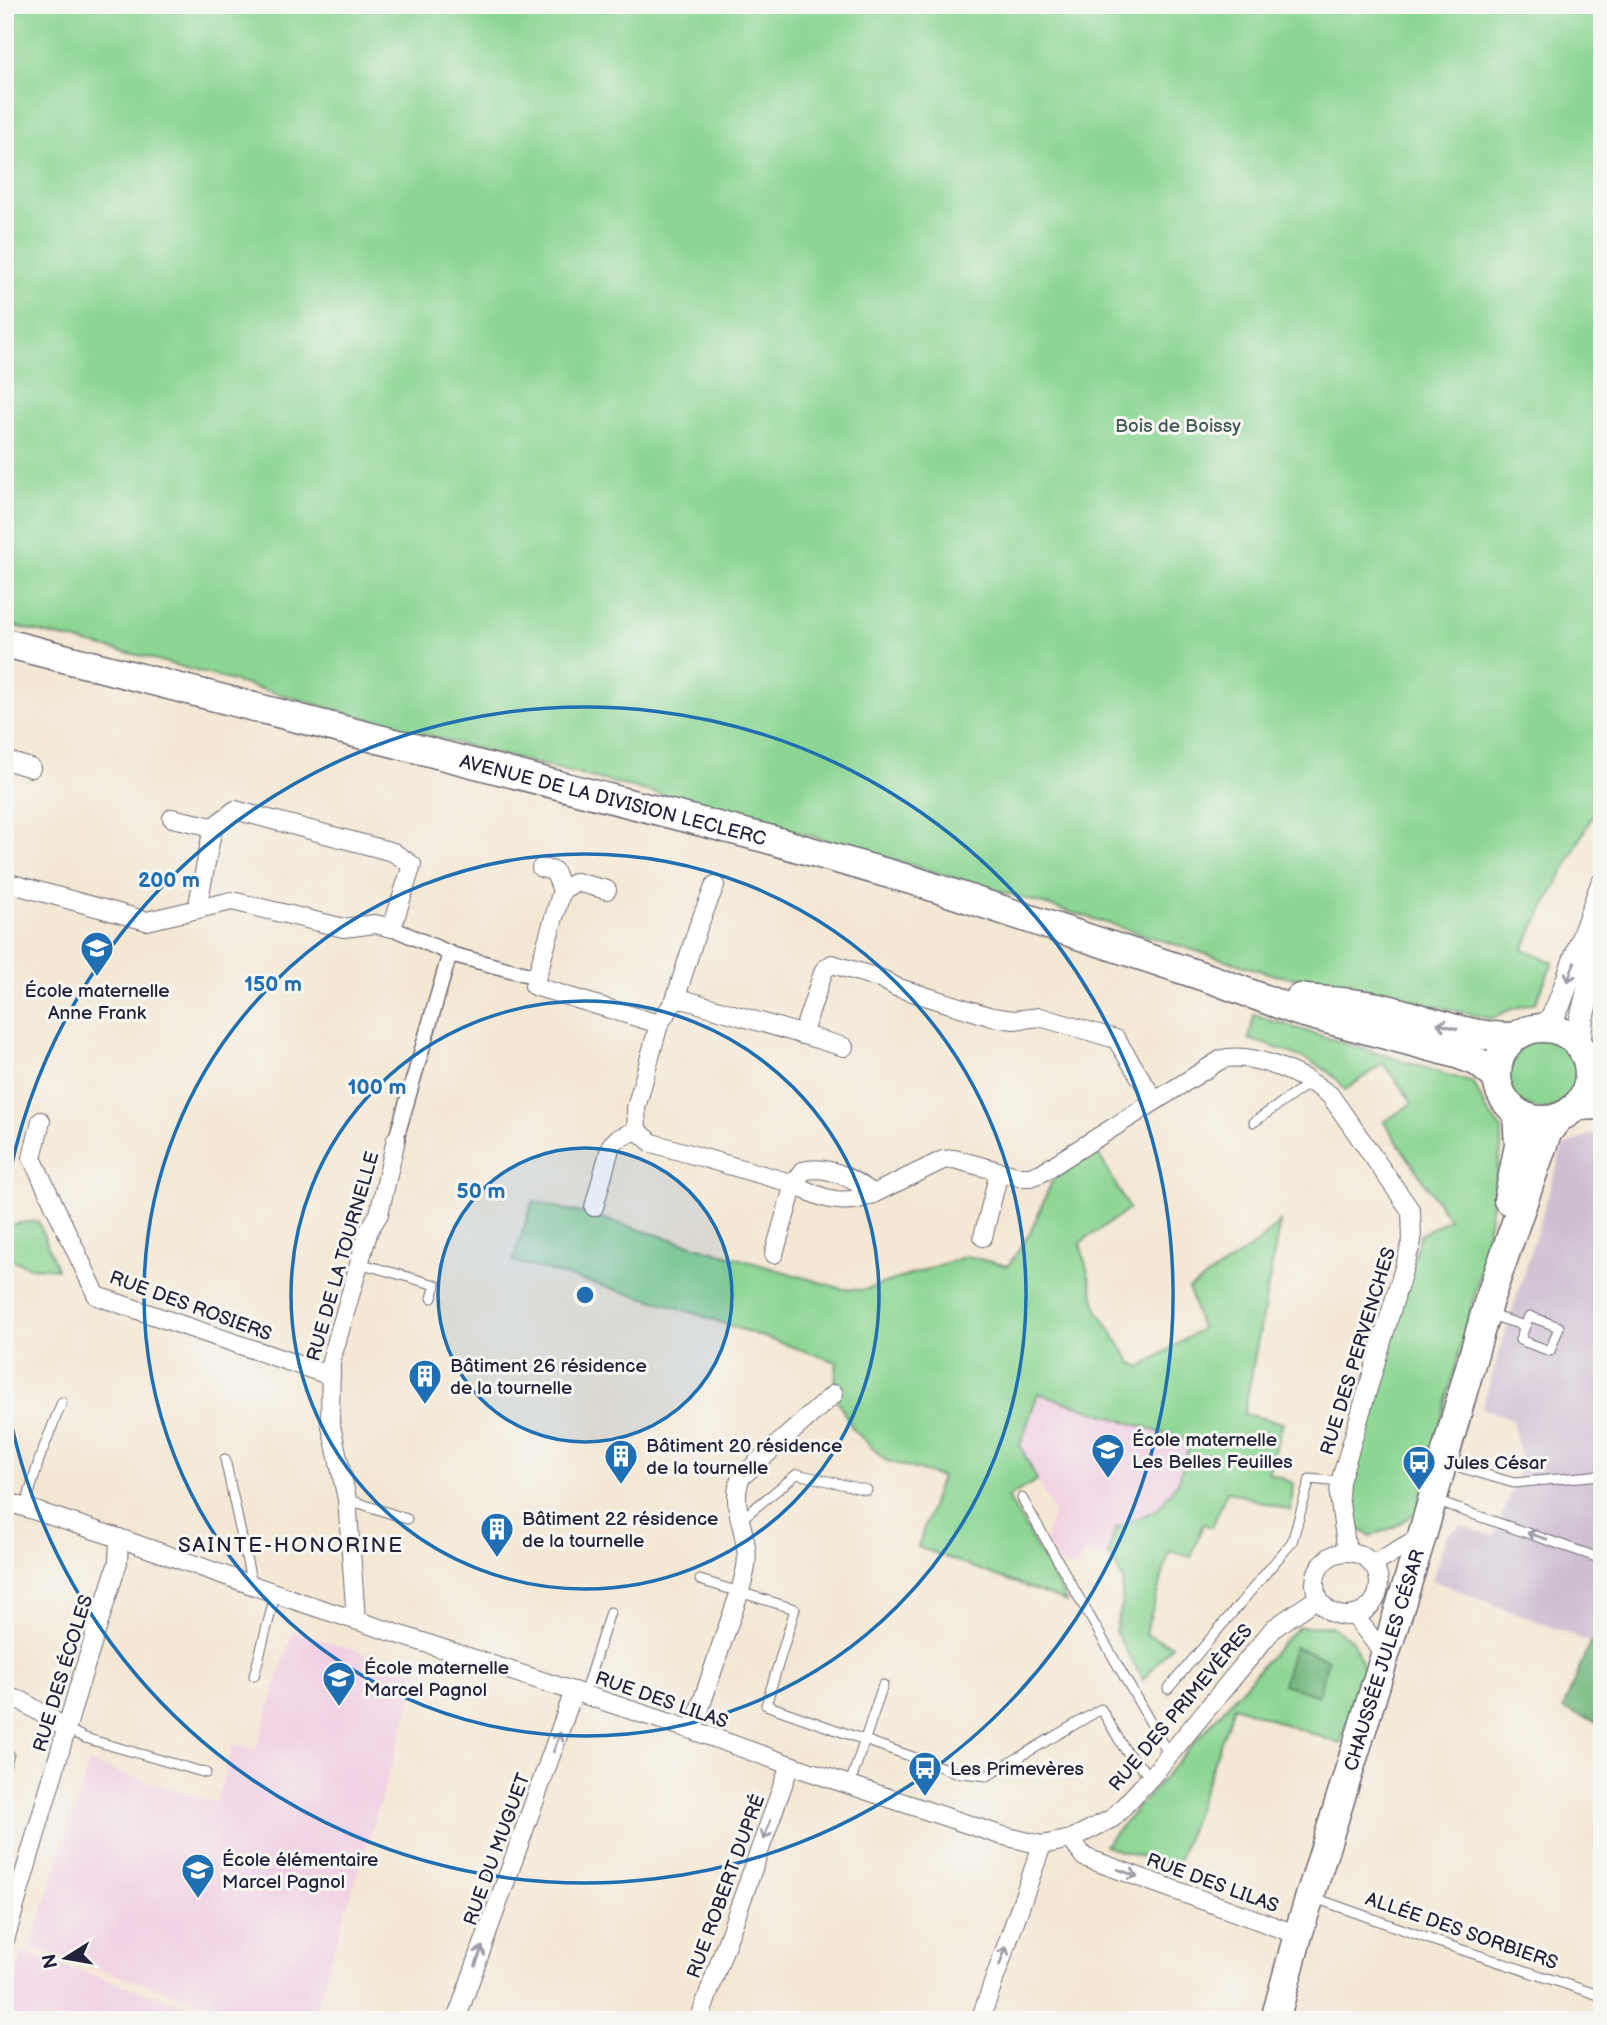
<svg xmlns="http://www.w3.org/2000/svg" width="1607" height="2025" font-family="'Balsamiq Sans',sans-serif">
<style>
.built{fill:#f1d0e3}
.industrial{fill:#cebed1}
.green{fill:#8cd693;stroke:#577c67;stroke-width:2}
.forest{fill:#71b77d;stroke:#4a6c5c;stroke-width:2}
.lines{fill:none;stroke-linecap:round;stroke-linejoin:round}
.service-casing{stroke:#6c6770;stroke-width:11}
.pedestrian-casing{stroke:#6c6770;stroke-width:17}
.minor-casing{stroke:#6c6770;stroke-width:20}
.tertiary-casing{stroke:#6c6770;stroke-width:25}
.secondary-casing{stroke:#6c6770;stroke-width:29}
.primary-casing{stroke:#6c6770;stroke-width:31}
.service{stroke:#fff;stroke-width:9}
.pedestrian{stroke:#fff;stroke-width:14}
.minor{stroke:#fff;stroke-width:18}
.tertiary{stroke:#fff;stroke-width:23}
.secondary{stroke:#fff;stroke-width:26}
.primary{stroke:#fff;stroke-width:28}
.oneway{stroke:#9c9ca7}
.ring{fill:none;stroke:#1f6fb2;stroke-width:3.5}
.labels{text-anchor:middle;stroke-width:6;stroke-linejoin:round;paint-order:stroke}
.park-label{font-size:19px;fill:#425855;stroke:#f6f6f2}
.street-label{font-size:19px;fill:#22223b;stroke:#f6f6f2}
.poi-label{font-size:19px;fill:#22223b;stroke:#f6f6f2;text-anchor:start}
.neighbourhood-label{font-size:21px;letter-spacing:2px;fill:#22223b;stroke:#f6f6f2}
.centre{fill:#1f6fb2;stroke:#f6f6f2;stroke-width:3.5}
.ring-label{font-size:21px;text-anchor:middle;font-weight:bold;fill:#1f6fb2;stroke:#f6f6f2;stroke-width:6;stroke-linejoin:round;paint-order:stroke}
</style>
<rect width="100%" height="100%" fill="#f6f6f2"/>
<filter id="ink" filterUnits="userSpaceOnUse"><feTurbulence type="fractalNoise" baseFrequency=".0143" numOctaves="2"/><feDisplacementMap in="SourceGraphic" scale="14" xChannelSelector="R" yChannelSelector="G"/><feConvolveMatrix kernelMatrix="1 2 1 2 8 2 1 2 1" color-interpolation-filters="sRGB"/></filter>
<filter id="wash" filterUnits="userSpaceOnUse"><feTurbulence type="fractalNoise" baseFrequency=".00686" numOctaves="4" result="noise"/><feDisplacementMap in="SourceGraphic" scale="28" xChannelSelector="R" yChannelSelector="G"/><feGaussianBlur stdDeviation="1.57" result="paint"/><feColorMatrix in="noise" values="0 0 0 0 0 0 0 0 0 0 0 0 0 0 0 0 0 1.4 0 .05"/><feComposite in="paint" operator="in"/></filter>
<g filter="url(#wash)">
<rect width="100%" height="100%" fill="#f4e7d3"/>
<g class="built">
<polygon points="1038,1393 1190,1442 1179,1480 1158,1509 1115,1529 1108,1556 1088,1551 1075,1567 1059,1564 1045,1540 1054,1512 1020,1445"/>
<polygon points="293,1631 421,1671 312,2020 261,2020 31,1948 89,1763 216,1803 233,1745 256,1749"/>
<polygon points="23,1953 233,2020 5,2020"/>
</g>
<polygon class="industrial" points="1592,1133 1602,1136 1602,1647 1432,1580 1447,1534 1462,1526 1494,1536 1522,1464 1512,1419 1482,1408 1563,1147"/>
<g class="green">
<polygon points="5,5 1602,5 1602,797 1523,949 1553,962 1536,1002 1509,1010 1491,1019 1352,986 1274,975 1084,916 712,807 481,750 146,657 5,624"/>
<path d="M1254 1015 1474 1083 1486 1109 1502 1130 1501 1149 1481 1270 1417 1512 1394 1527 1371 1536 1358 1529 1347 1492 1420 1235 1449 1219 1384 1122 1412 1103 1384 1063 1345 1090C1329 1062 1279 1049 1249 1039Z"/>
<circle cx="1542" cy="1073" r="36"/>
<polygon points="1097,1151 1129,1209 1080,1243 1098,1311 1132,1363 1141,1367 1201,1329 1189,1289 1256,1244 1280,1222 1244,1414 1283,1423 1268,1473 1293,1483 1291,1511 1227,1491 1212,1527 1203,1524 1191,1557 1170,1551 1145,1634 1172,1645 1143,1680 1115,1631 1122,1604 1123,1580 1111,1557 1108,1556 1115,1529 1158,1509 1179,1480 1190,1442 1038,1393 1020,1445 1037,1480 1008,1497 1067,1602 918,1547 941,1477 885,1460 853,1429 834,1394 837,1362 670,1305 513,1261 533,1201 600,1218 843,1289 864,1290 967,1256 1008,1266 1031,1231 1052,1181"/>
<polygon points="38,1221 57,1269 30,1267 7,1258 5,1225"/>
<polygon points="1331,1626 1353,1641 1364,1669 1340,1744 1234,1706 1176,1867 1104,1846 1273,1653 1298,1627"/>
</g>
<g class="forest">
<polygon points="1590,1642 1602,1647 1602,1724 1563,1709"/>
<polygon points="1294,1647 1328,1659 1318,1696 1283,1684"/>
</g>
</g>
<g filter="url(#ink)">
<g class="lines">
<defs>
<g id="service">
<polyline points="1254,1122 1311,1082"/>
<polyline points="359,1263 436,1285 432,1298"/>
<polyline points="1487,1314 1525,1326 1529,1316 1559,1327 1550,1351 1520,1340 1525,1326"/>
<polyline points="225,1459 252,1585"/>
<polyline points="1445,1463 1514,1483 1602,1475"/>
<polyline points="1022,1498 1169,1755"/>
<polyline points="347,1499 407,1519"/>
<polyline points="1435,1501 1602,1559"/>
<polyline points="25,1508 40,1457 62,1402"/>
<polyline points="740,1520 797,1474 867,1490"/>
<polyline points="700,1580 795,1609 766,1705 955,1772 987,1776 1101,1709 1127,1753 1151,1777"/>
<polyline points="254,1676 276,1592"/>
<polyline points="1168,1689 1292,1542 1310,1479 1340,1482"/>
<polyline points="584,1694 610,1612"/>
<polyline points="67,1729 85,1738 206,1773"/>
<polyline points="5,1746 9,1754 5,1767"/>
<polyline points="850,1784 883,1685"/>
<polyline points="1312,1897 1438,1942 1602,1996"/>
</g>
<g id="pedestrian">
<polyline points="392,928 454,955 537,977"/>
<polyline points="396,1139 450,953"/>
</g>
<g id="minor">
<polyline points="5,760 31,768"/>
<polyline points="541,868 554,871 562,890"/>
<polyline points="5,882 147,921 232,901 344,928 375,924 392,928 412,865 393,852 235,810 213,827 172,818"/>
<path d="M715 885 698 927 675 1000 659 1024 636 1108 637 1130 652 1143 794 1184 803 1171C828 1164 854 1179 873 1194L943 1160 954 1159 1020 1177H1030L1041 1173 1222 1059C1254 1051 1305 1076 1330 1095L1411 1211 1412 1241 1340 1482 1339 1496 1347 1552"/>
<polyline points="607,890 576,882 562,890 534,986 659,1024"/>
<polyline points="197,909 213,827"/>
<polyline points="675,1000 686,1000 844,1047"/>
<polyline points="802,1035 824,970 832,964 882,979 896,987 992,1017 1014,1020 1040,1017 1116,1039 1155,1101"/>
<polyline points="41,1121 32,1158 97,1296 331,1376"/>
<polyline points="594,1207 611,1145 617,1139 637,1130"/>
<polyline points="983,1237 999,1172"/>
<path d="M774 1254 794 1184C821 1199 844 1207 873 1194"/>
<polyline points="5,1501 119,1538 300,1602 692,1730 790,1765 1000,1835 1042,1845 1071,1839 1113,1818 1151,1777 1274,1628 1318,1598"/>
<circle cx="1347" cy="1584" r="32"/>
<polyline points="1372,1565 1422,1536"/>
<polyline points="1354,1615 1384,1654"/>
<polyline points="356,1619 347,1499 330,1421 331,1361 369,1230 379,1214 396,1139"/>
<polyline points="5,1696 22,1701 67,1729"/>
<path d="M692 1730C704 1698 714 1666 725 1634 733 1612 742 1589 746 1567 751 1536 728 1507 741 1477L834 1394"/>
<polyline points="1071,1839 1084,1857 1298,1935"/>
<polyline points="5,1940 78,1689 118,1562 119,1538"/>
<polyline points="456,2020 574,1691"/>
<polyline points="699,2020 790,1765"/>
<polyline points="980,2020 1042,1845"/>
</g>
<g id="tertiary">
<polyline points="1543,1027 1552,1018 1559,1004 1602,885"/>
<polyline points="1579,1044 1581,1021 1602,935"/>
</g>
<g id="secondary">
<polyline points="1589,1073 1602,1079"/>
<polyline points="1575,1107 1602,1106"/>
</g>
<g id="primary">
<path id="s1" d="M5 643 768 839 865 867 915 881 1214 980 1297 1011 1457 1054 1478 1062 1496 1077"/>
<path d="M1300 998C1329 1002 1359 1002 1387 1009 1428 1019 1470 1038 1514 1037"/>
<circle cx="1543" cy="1074" r="46"/>
<polyline points="1508,1200 1519,1145 1517,1113"/>
<path id="s2" d="M1275 2020 1298 1935 1422 1536 1489 1300 1547 1133 1559 1117"/>
</g>
</defs>
<use href="#service" class="service-casing"/>
<use href="#pedestrian" class="pedestrian-casing"/>
<use href="#minor" class="minor-casing"/>
<use href="#tertiary" class="tertiary-casing"/>
<use href="#secondary" class="secondary-casing"/>
<use href="#primary" class="primary-casing"/>
<use href="#service" class="service"/>
<use href="#pedestrian" class="pedestrian"/>
<use href="#minor" class="minor"/>
<use href="#tertiary" class="tertiary"/>
<use href="#secondary" class="secondary"/>
<use href="#primary" class="primary"/>
</g>
<defs><path id="oneway-shaft" d="M-6 0H5M1.5-3L5.5 0L1.5 3" fill="none" stroke-width="1.6" stroke-linecap="round" stroke-linejoin="round" transform="scale(1.75)"/></defs>
<g class="oneway">
<use href="#oneway-shaft" transform="translate(1571 972) rotate(110)"/>
<use href="#oneway-shaft" transform="translate(1447 1026) rotate(-164)"/>
<use href="#oneway-shaft" transform="translate(1537 1536) rotate(-162)"/>
<use href="#oneway-shaft" transform="translate(557 1742) rotate(-70)"/>
<use href="#oneway-shaft" transform="translate(767 1830) rotate(110)"/>
<use href="#oneway-shaft" transform="translate(1128 1873) rotate(20)"/>
<use href="#oneway-shaft" transform="translate(479 1956) rotate(-70)"/>
<use href="#oneway-shaft" transform="translate(1003 1956) rotate(-70)"/>
</g>
</g>
<circle cx="585" cy="1295" r="147" fill="#1f6fb2" fill-opacity=".12"/>
<g class="ring">
<circle cx="585" cy="1295" r="147"/>
<circle cx="585" cy="1295" r="294"/>
<circle cx="585" cy="1295" r="441"/>
<path d="M6 1193A588 588 0 1 1 6 1397"/>
</g>
<defs>
<symbol id="school-pin" viewBox="-11 -11 22 30"><path d="M0 17L-7.5 6A9.5 9.5 0 1 1 7.5 6Z" fill="#1f6fb2" stroke="#f6f6f2"/><path d="M0-5L7-2L0 1L-7-2ZM-4 1L0 2.5L4 1V4Q0 6-4 4Z" fill="#fff"/></symbol>
<symbol id="building-pin" viewBox="-11 -11 22 30"><path d="M0 17L-7.5 6A9.5 9.5 0 1 1 7.5 6Z" fill="#1f6fb2" stroke="#f6f6f2"/><path d="M-4-6H4V6H1V3H-1V6H-4ZM-2.5-4.3h1.7v1.8h-1.7ZM.8-4.3h1.7v1.8H.8ZM-2.5-1h1.7V.8h-1.7ZM.8-1h1.7V.8H.8Z" fill="#fff"/></symbol>
<symbol id="bus-pin" viewBox="-11 -11 22 30"><path d="M0 17L-7.5 6A9.5 9.5 0 1 1 7.5 6Z" fill="#1f6fb2" stroke="#f6f6f2"/><path d="M-5-6H5V4H4V6H2V4H-2V6H-4V4H-5ZM-3.5-4V0h7V-4ZM-3.5 1.2v1.5H-2V1.2ZM2 1.2v1.5H3.5V1.2Z" fill="#fff"/></symbol>
</defs>
<g fill-rule="evenodd">
<use href="#school-pin" x="78" y="929" width="38" height="52"/>
<use href="#building-pin" x="406" y="1357" width="38" height="52"/>
<use href="#school-pin" x="1089" y="1431" width="38" height="52"/>
<use href="#building-pin" x="602" y="1437" width="38" height="52"/>
<use href="#bus-pin" x="1400" y="1443" width="38" height="52"/>
<use href="#building-pin" x="478" y="1510" width="38" height="52"/>
<use href="#school-pin" x="320" y="1659" width="38" height="52"/>
<use href="#bus-pin" x="906" y="1749" width="38" height="52"/>
<use href="#school-pin" x="179" y="1851" width="38" height="52"/>
</g>
<g class="labels">
<g class="park-label">
<text x="1178" y="432">Bois de Boissy</text>
</g>
<g class="street-label">
<text dy="7" stroke="none"><textPath href="#s1" startOffset="628">AVENUE DE LA DIVISION LECLERC</textPath></text>
<text transform="translate(342 1256) rotate(-74)" y="7">RUE DE LA TOURNELLE</text>
<text transform="translate(191 1305) rotate(20)" y="7">RUE DES ROSIERS</text>
<text transform="translate(1357 1351) rotate(-73)" y="7">RUE DES PERVENCHES</text>
<text dy="7" stroke="none"><textPath href="#s2" startOffset="376">CHAUSSÉE JULES CÉSAR</textPath></text>
<text transform="translate(62 1673) rotate(-73)" y="7">RUE DES ÉCOLES</text>
<text transform="translate(662 1699) rotate(19)" y="7">RUE DES LILAS</text>
<text transform="translate(1180 1707) rotate(-50)" y="7">RUE DES PRIMEVÈRES</text>
<text transform="translate(496 1849) rotate(-70)" y="7">RUE DU MUGUET</text>
<text transform="translate(1213 1882) rotate(20)" y="7">RUE DES LILAS</text>
<text transform="translate(725 1886) rotate(-70)" y="7">RUE ROBERT DUPRÉ</text>
<text transform="translate(1462 1930) rotate(19)" y="7">ALLÉE DES SORBIERS</text>
</g>
<g class="poi-label">
<text x="97" y="997" text-anchor="middle">École maternelle<tspan x="97" dy="22">Anne Frank</tspan></text>
<text x="450" y="1372">Bâtiment 26 résidence<tspan x="450" dy="22">de la tournelle</tspan></text>
<text x="1132" y="1446">École maternelle<tspan x="1132" dy="22">Les Belles Feuilles</tspan></text>
<text x="646" y="1452">Bâtiment 20 résidence<tspan x="646" dy="22">de la tournelle</tspan></text>
<text x="1444" y="1469">Jules César</text>
<text x="522" y="1525">Bâtiment 22 résidence<tspan x="522" dy="22">de la tournelle</tspan></text>
<text x="364" y="1674">École maternelle<tspan x="364" dy="22">Marcel Pagnol</tspan></text>
<text x="950" y="1775">Les Primevères</text>
<text x="222" y="1866">École élémentaire<tspan x="222" dy="22">Marcel Pagnol</tspan></text>
</g>
<g class="neighbourhood-label">
<text x="291" y="1552">SAINTE-HONORINE</text>
</g>
</g>
<circle cx="585" cy="1295" r="10" class="centre"/>
<g class="ring-label">
<text x="169" y="887">200 m</text>
<text x="273" y="991">150 m</text>
<text x="377" y="1094">100 m</text>
<text x="481" y="1198">50 m</text>
</g>
<rect width="1607" height="2025" fill="none" stroke="#f6f6f2" stroke-width="28"/>
<g transform="translate(66 1958) rotate(259)" stroke="#f6f6f2" stroke-width="5" paint-order="stroke">
<path d="M0-5L12 26L0 18L-12 26Z" fill="#22223b"/>
<text y="-10" font-size="19" font-weight="bold" text-anchor="middle" fill="#22223b">N</text>
</g>
</svg>
